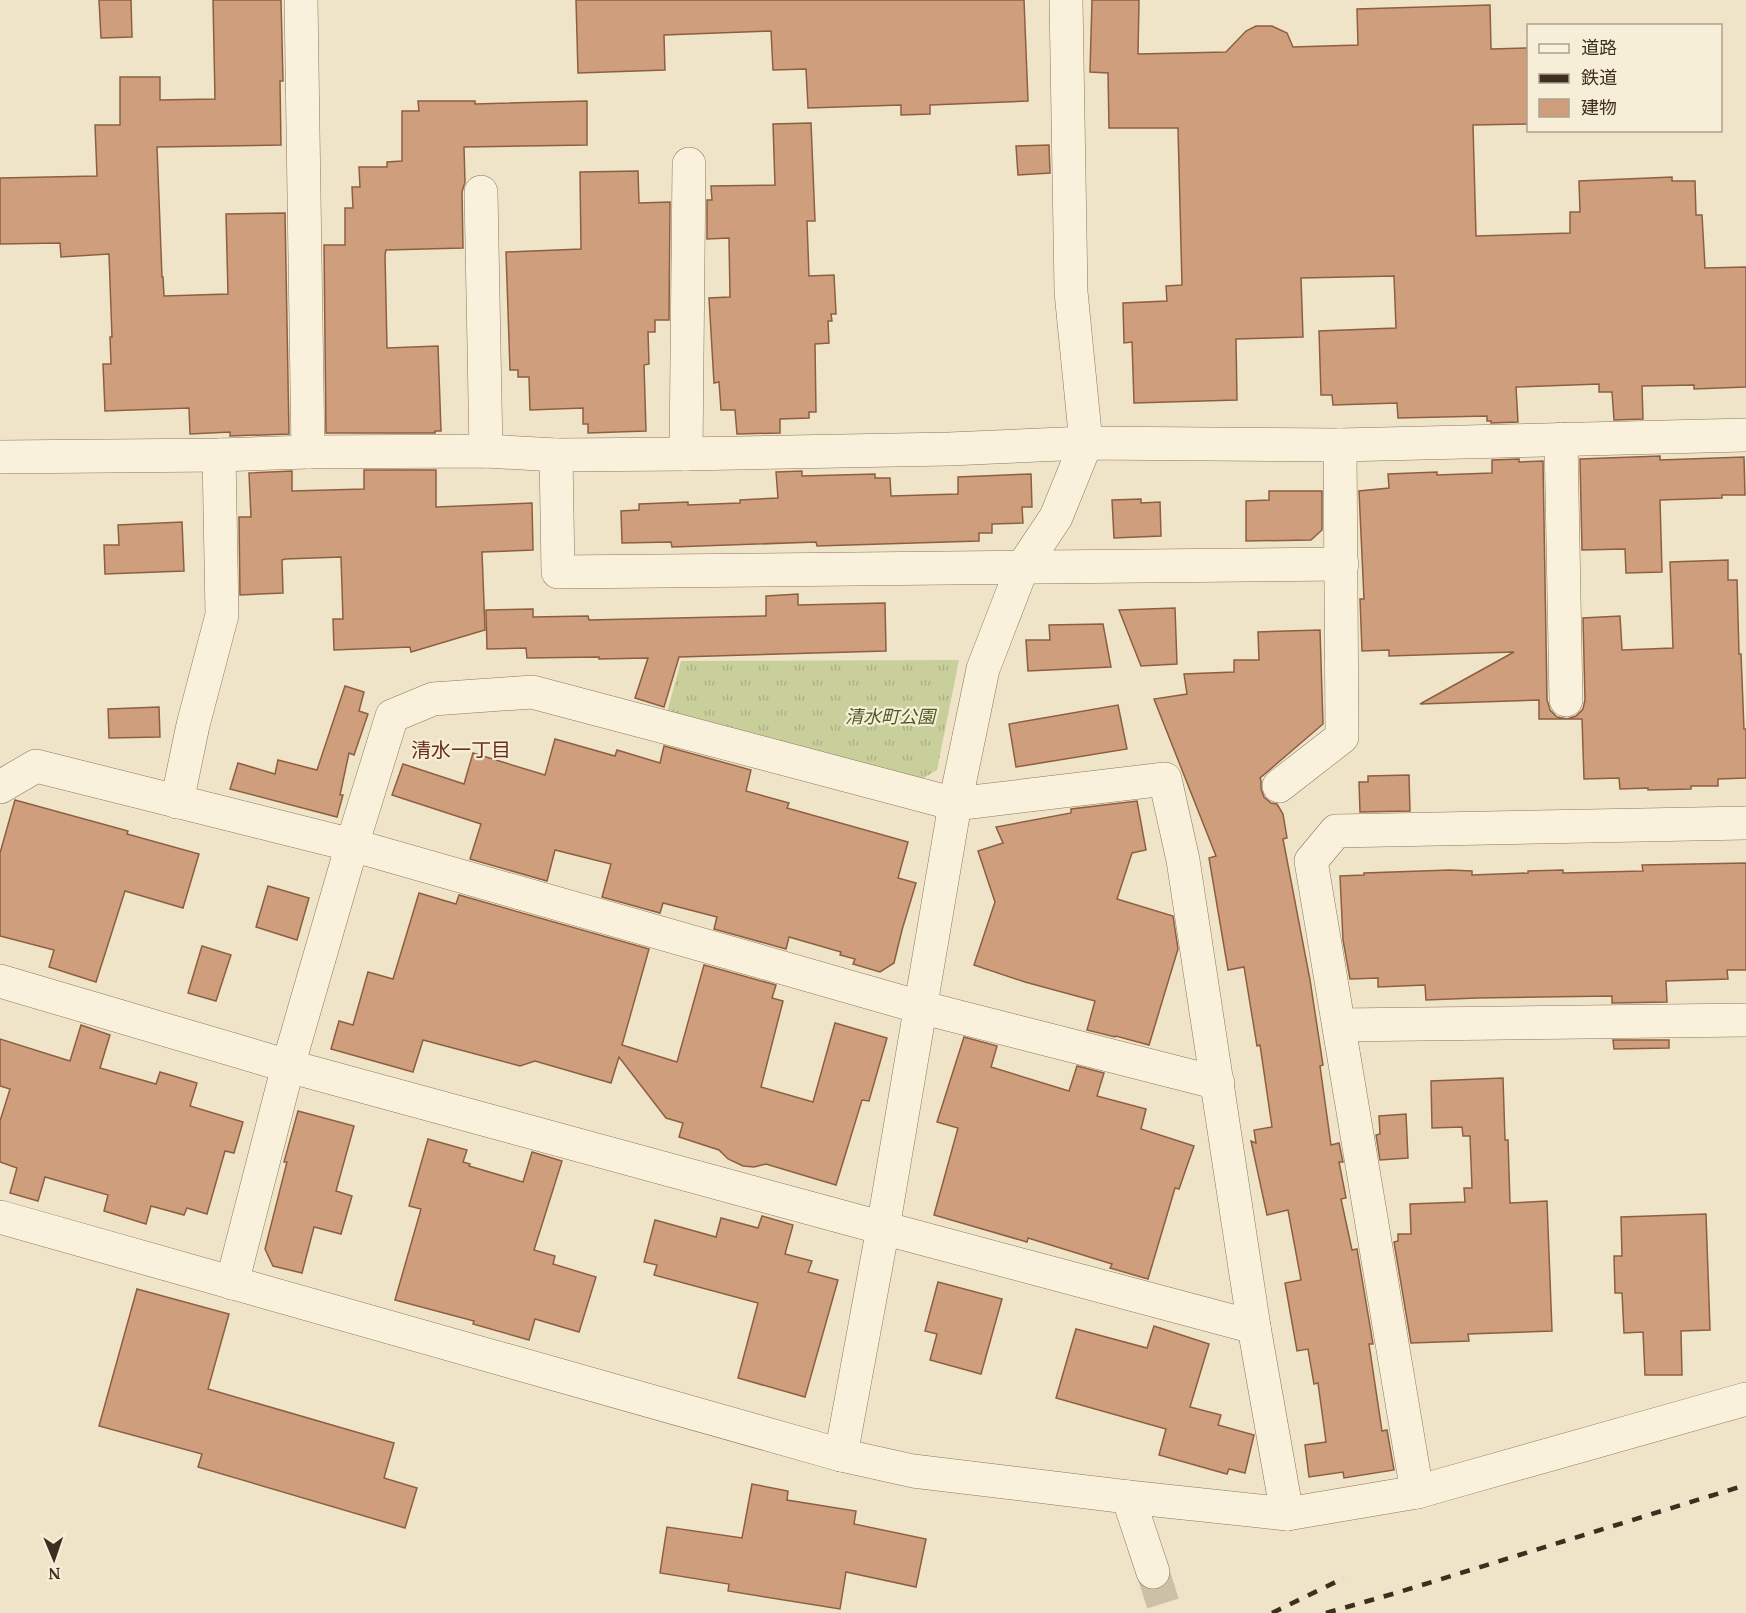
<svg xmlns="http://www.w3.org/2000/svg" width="1746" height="1613" font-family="'PT Serif','Noto Sans JP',serif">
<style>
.grass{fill:url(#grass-tufts)}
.building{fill:#cf9f7d;stroke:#8d5f41;stroke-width:1.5}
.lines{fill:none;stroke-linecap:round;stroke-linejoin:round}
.street-tunnel{stroke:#ccc0a6;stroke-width:33;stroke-dasharray:33 16;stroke-linecap:butt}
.street-casing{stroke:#8d765c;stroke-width:34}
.street{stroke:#faf1dc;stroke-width:33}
.rail{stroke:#3d2e20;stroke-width:4.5;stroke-dasharray:10 10;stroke-linecap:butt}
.labels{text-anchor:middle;stroke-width:4.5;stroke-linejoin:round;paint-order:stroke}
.park-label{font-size:18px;font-style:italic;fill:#4d5a26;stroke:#f7eed8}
.neighbourhood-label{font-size:20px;fill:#6b2e1e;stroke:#f7eed8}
</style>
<defs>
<pattern id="grass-tufts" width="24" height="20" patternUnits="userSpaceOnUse" patternTransform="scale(1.5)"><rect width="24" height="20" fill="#c9cf9b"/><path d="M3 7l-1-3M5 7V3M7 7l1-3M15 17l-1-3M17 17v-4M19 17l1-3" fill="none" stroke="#aeb285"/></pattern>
</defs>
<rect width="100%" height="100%" fill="#f0e4c8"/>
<polygon class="grass" points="959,660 937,770 917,782 667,712 681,661"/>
<g class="building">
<polygon points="99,0 131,0 132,37 101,38"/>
<polygon points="213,0 281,0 283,81 280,81 281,145 157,147 162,277 163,277 164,296 228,294 226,214 285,213 289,434 230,436 230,432 190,434 189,408 105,411 103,364 111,364 110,337 112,337 109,254 61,257 60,243 0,244 0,178 97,176 95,125 120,125 120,77 160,77 160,100 215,99"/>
<polygon points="576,0 1024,0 1028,101 930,105 930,114 901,115 901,105 808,108 806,69 773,70 771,31 664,35 665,70 578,73"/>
<polygon points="1092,0 1139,0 1138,54 1226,52 1246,31 1256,26 1272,26 1287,33 1293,47 1358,45 1357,9 1490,5 1491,49 1528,48 1528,124 1473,125 1476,236 1570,233 1570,212 1580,212 1579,181 1672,177 1672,181 1695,181 1696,215 1702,215 1705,268 1746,267 1746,387 1694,389 1694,385 1642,386 1643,419 1614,420 1612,392 1599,392 1599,384 1516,387 1518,422 1491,423 1491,421 1487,421 1487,416 1398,418 1397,403 1333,405 1332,395 1321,395 1319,331 1396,328 1394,276 1301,278 1303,337 1236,339 1237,400 1134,403 1132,342 1124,343 1123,303 1167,301 1166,286 1182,285 1178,128 1109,128 1108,73 1090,72"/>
<polygon points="418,101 475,101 475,104 587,101 587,145 464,147 465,182 462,192 463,248 386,250 385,255 387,348 438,346 441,431 435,431 435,433 326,433 324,245 345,245 345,208 353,208 352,187 360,187 359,167 387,167 387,162 402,161 402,111 419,111"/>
<polygon points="811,123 815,221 807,221 809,276 834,275 836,314 831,314 832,321 828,321 829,343 815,344 816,412 809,412 809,418 780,419 780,433 737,434 735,410 721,410 719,382 714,383 709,298 730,297 729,238 707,239 707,200 712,200 711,186 775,185 773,124"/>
<polygon points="1049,145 1050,173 1018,175 1016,146"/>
<polygon points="638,171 639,203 670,202 669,320 655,320 655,332 648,332 649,364 644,365 646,431 588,433 588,424 583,424 583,408 530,410 529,377 518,377 518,370 510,370 506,252 581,249 580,172"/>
<polygon points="1660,456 1660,460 1744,457 1745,495 1722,495 1722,498 1660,500 1662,572 1626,573 1625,549 1582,550 1580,459"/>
<polygon points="1519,459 1519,462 1543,461 1547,700 1550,710 1557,717 1567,719 1576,716 1583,709 1585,700 1583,618 1620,616 1622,650 1673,648 1670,562 1728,560 1728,580 1737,580 1739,654 1741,654 1744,729 1746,729 1746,778 1718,779 1718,786 1691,786 1691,789 1648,790 1648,788 1620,789 1619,778 1584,779 1582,719 1539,719 1539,700 1420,704 1514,652 1389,656 1389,650 1362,651 1360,599 1364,599 1359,491 1389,488 1388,474 1437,472 1437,475 1492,473 1492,460"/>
<polygon points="364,470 436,470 436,507 532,503 533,550 482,552 485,630 411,652 410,647 334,650 333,619 343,619 341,557 285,559 282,560 283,593 240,595 239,517 251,517 249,473 292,471 292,491 364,489"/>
<polygon points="802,471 802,476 875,474 875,478 890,478 891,496 958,494 958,477 1031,474 1032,507 1022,507 1023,523 992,524 992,533 979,533 979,541 817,546 816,542 672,547 671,542 622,543 621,511 639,510 639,504 688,502 688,505 740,503 740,500 778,498 776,472"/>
<polygon points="1269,491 1322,491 1322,530 1311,540 1246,541 1246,501 1269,500"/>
<polygon points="1141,499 1141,503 1160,502 1161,536 1114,538 1112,500"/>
<polygon points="182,522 184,571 105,574 104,545 119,545 118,525"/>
<polygon points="798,594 798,605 885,603 886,651 679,657 664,707 635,698 648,658 599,659 599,657 527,658 526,648 487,649 486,610 533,609 533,617 588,616 589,620 766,616 766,596"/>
<polygon points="1175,608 1177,664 1141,666 1119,610"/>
<polygon points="1103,624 1111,667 1028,671 1026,640 1050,640 1049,625"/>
<polygon points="1320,630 1323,724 1260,778 1261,780 1261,789 1264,797 1271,803 1277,804 1283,814 1287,838 1283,839 1310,980 1323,1065 1320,1066 1331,1145 1339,1143 1343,1162 1339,1162 1346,1198 1341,1199 1352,1250 1357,1249 1373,1344 1369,1344 1382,1431 1387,1430 1394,1470 1344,1478 1343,1472 1309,1477 1305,1445 1326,1442 1318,1383 1314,1384 1308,1349 1297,1351 1285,1283 1301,1280 1288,1210 1267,1215 1251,1141 1256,1143 1254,1130 1272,1127 1260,1045 1257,1046 1244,967 1228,970 1209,858 1216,856 1154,699 1187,694 1184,674 1234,672 1234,660 1259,660 1258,632"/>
<polygon points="345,686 364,692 359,711 368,714 354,755 349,753 340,795 343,795 337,817 230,789 238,763 275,774 278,760 317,770"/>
<polygon points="1118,705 1127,749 1016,767 1009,724"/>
<polygon points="159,707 160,737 109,738 108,709"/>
<polygon points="555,739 615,756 617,750 660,763 664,746 751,770 746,791 789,803 787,808 908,842 898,878 916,883 902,930 894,963 880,972 853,964 855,959 840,955 841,952 789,937 786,949 714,929 717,917 663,903 660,913 602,897 611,864 555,850 547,881 470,859 481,824 392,795 403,764 464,784 473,753 545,775"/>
<polygon points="1409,775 1410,811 1360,812 1359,782 1368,782 1368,776"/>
<polygon points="15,800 128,831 127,834 199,854 183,908 125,891 96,982 49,967 54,950 0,936 0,853"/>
<polygon points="1137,801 1146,850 1132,853 1117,899 1173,916 1178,949 1149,1045 1116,1036 1115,1037 1087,1030 1095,1001 1025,982 974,965 995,902 978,851 1003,843 996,827 1071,813 1071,809"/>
<polygon points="1746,863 1746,970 1727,970 1728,979 1666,981 1667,1002 1612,1003 1612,996 1477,998 1426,1000 1425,985 1378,987 1378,978 1350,979 1343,940 1340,876 1364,875 1364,873 1450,870 1472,871 1472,875 1528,873 1528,871 1563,870 1563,873 1643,871 1642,865"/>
<polygon points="268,886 309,898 297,940 256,927"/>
<polygon points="419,893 456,904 459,895 649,949 622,1045 677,1062 704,965 776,985 772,998 783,1001 761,1087 813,1102 835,1023 887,1038 869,1101 862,1100 836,1185 766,1164 754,1167 743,1166 728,1159 719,1150 679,1137 683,1123 666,1118 619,1057 611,1083 535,1061 520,1066 423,1040 413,1072 331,1049 339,1021 353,1025 368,972 393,979"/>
<polygon points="202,946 231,955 216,1001 188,993"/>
<polygon points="81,1025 110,1035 100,1068 156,1084 160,1072 197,1083 190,1106 243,1122 234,1153 225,1151 207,1214 187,1208 184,1215 151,1206 146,1224 104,1211 108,1195 45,1177 38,1201 10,1193 17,1168 0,1162 0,1121 10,1089 0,1086 0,1039 70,1061"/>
<polygon points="964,1037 997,1046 991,1067 1069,1091 1077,1066 1104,1073 1097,1096 1146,1109 1141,1129 1194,1146 1179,1189 1175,1188 1148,1279 1110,1268 1112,1264 1028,1238 1027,1242 934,1215 958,1128 937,1122"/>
<polygon points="1613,1040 1669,1040 1669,1048 1614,1049"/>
<polygon points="1503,1078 1505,1140 1508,1140 1510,1203 1547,1201 1552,1331 1468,1334 1469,1341 1411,1343 1394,1242 1398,1241 1398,1234 1411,1234 1410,1204 1465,1202 1464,1188 1472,1188 1470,1136 1463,1136 1462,1127 1432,1128 1431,1081"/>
<polygon points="298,1111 354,1126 336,1191 352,1196 341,1234 314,1227 302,1273 273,1266 265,1249 287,1162 284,1162"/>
<polygon points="1406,1114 1408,1158 1380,1160 1376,1135 1380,1134 1379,1116"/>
<polygon points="428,1139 467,1150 463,1162 470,1164 469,1166 523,1182 532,1152 562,1161 534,1250 555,1256 553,1264 596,1277 579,1332 535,1319 529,1340 473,1324 474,1321 395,1300 421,1209 409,1206"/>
<polygon points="1706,1214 1710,1330 1681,1331 1682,1375 1645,1375 1643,1332 1624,1333 1622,1293 1615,1293 1614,1256 1622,1256 1621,1217"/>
<polygon points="762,1216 793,1225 785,1254 812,1261 808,1272 838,1280 805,1397 738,1378 758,1303 654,1275 657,1265 644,1262 655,1220 716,1237 721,1218 758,1228"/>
<polygon points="938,1282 1002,1299 981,1374 930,1360 937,1334 925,1331"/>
<polygon points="137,1289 229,1314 208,1389 394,1443 384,1478 417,1488 405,1528 198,1467 202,1454 99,1426"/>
<polygon points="1154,1326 1209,1344 1190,1407 1221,1415 1218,1425 1254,1435 1245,1473 1229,1469 1227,1474 1159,1455 1166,1429 1056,1398 1076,1329 1147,1348"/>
<polygon points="752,1484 788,1491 787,1500 856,1511 854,1524 926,1539 916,1587 846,1572 840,1609 728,1591 729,1584 660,1573 667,1527 742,1538"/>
</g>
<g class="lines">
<polyline class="street-tunnel" points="1153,1572 1166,1613"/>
<defs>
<g id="street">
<polyline points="301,0 308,452"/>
<polyline points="481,192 486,451"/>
<polyline points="1561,439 1566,700"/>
<polyline points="686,454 689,164"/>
<polyline points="556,455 558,572 1342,564"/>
<polyline points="0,457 219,455 308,452 486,451 556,455 686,454 949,449 1086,443 1340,445 1746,435"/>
<polyline points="1279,786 1342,737 1340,445"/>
<polyline points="0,787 36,766 352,845 392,716 433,699 532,692 955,804 1165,779 1183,860 1254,1327 1287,1514"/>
<polyline points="177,802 193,725 222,615 219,455"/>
<polyline points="0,981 288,1066 883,1228 1254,1327"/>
<polyline points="1339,1025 1746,1020"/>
<polyline points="0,1217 841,1455 913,1471 1128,1497 1287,1514 1417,1492 1746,1399"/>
<polyline points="232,1283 288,1066 352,845 920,1007 1218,1083"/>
<polyline points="841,1455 883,1228 955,804 983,669 1022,568 1056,517 1086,443 1071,292 1066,0"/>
<polyline points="1417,1492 1311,861 1336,831 1746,823"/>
<polyline points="1128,1497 1153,1572"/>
</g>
</defs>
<use href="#street" class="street-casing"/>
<use href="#street" class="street"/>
<g class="rail">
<polyline points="1272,1613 1344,1578"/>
<polyline points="1326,1613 1396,1593 1746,1485"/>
</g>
</g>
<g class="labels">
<g class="park-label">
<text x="890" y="723">清水町公園</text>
</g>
<g class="neighbourhood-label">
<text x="461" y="757">清水一丁目</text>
</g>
</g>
<rect x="1527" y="24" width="195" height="108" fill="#f7eed8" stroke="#ada18e" stroke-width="1.5"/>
<rect x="1539" y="44" width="30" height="9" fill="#faf1dc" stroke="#ada18e" stroke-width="1.5"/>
<text x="1581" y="54" font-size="18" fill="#3d2e20">道路</text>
<rect x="1539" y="74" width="30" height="9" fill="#3d2e20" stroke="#ada18e" stroke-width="1.5"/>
<text x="1581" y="84" font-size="18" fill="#3d2e20">鉄道</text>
<rect x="1539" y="99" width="30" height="18" fill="#cf9f7d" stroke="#ada18e" stroke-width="1.5"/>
<text x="1581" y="114" font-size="18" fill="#3d2e20">建物</text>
<g transform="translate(54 1559) rotate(178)" stroke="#f7eed8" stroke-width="4.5" paint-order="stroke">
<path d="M0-4.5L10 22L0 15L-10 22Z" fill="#3d2e20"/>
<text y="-9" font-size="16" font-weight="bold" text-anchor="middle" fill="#3d2e20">N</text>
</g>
</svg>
